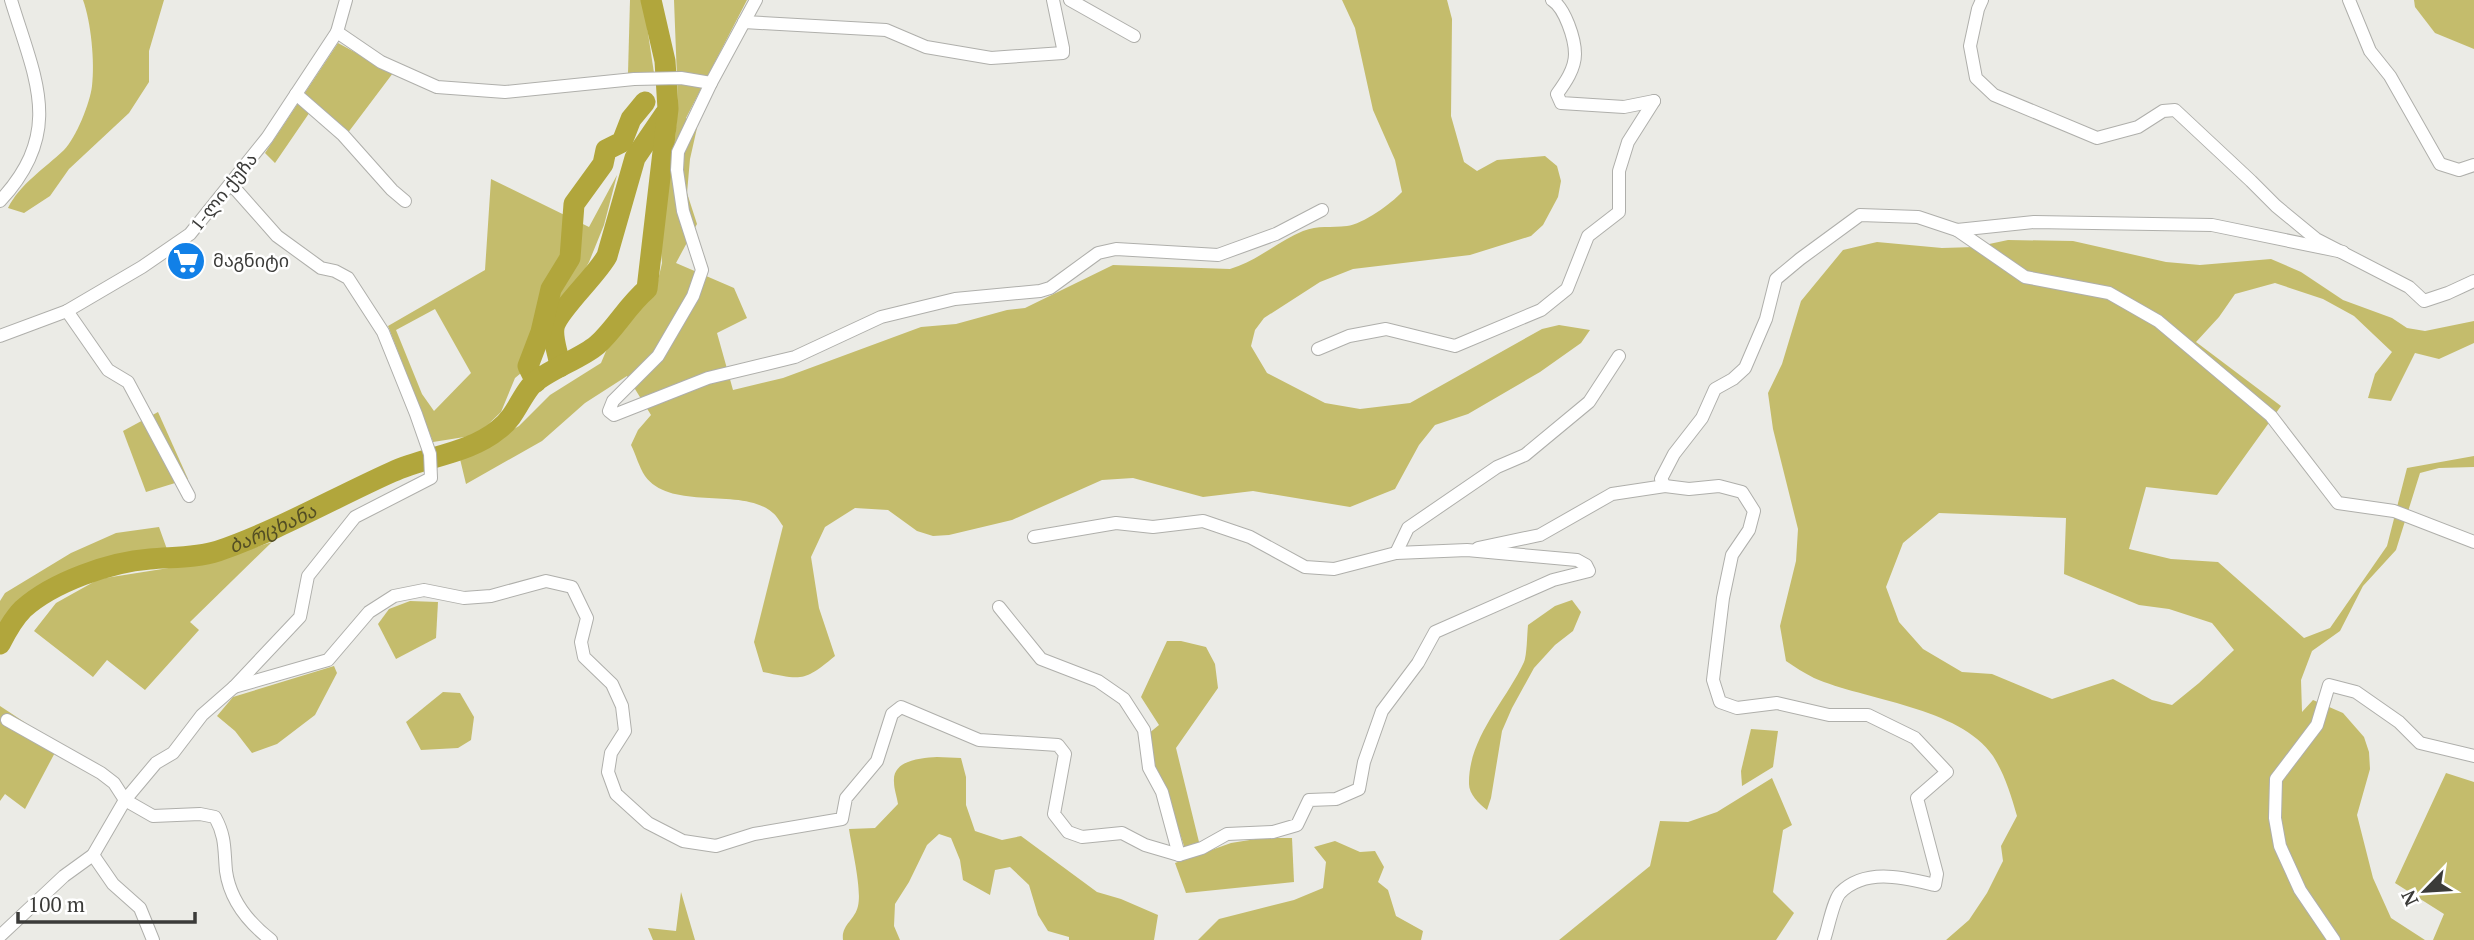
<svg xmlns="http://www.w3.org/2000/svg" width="2474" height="940" font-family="'PT Serif','Noto Sans Georgian',serif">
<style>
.green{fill:#c4bc6c;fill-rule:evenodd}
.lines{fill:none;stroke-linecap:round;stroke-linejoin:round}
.river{stroke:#b1a63c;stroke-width:21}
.minor-casing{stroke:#afafab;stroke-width:14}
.minor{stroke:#fff;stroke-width:12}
.labels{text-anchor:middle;stroke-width:5;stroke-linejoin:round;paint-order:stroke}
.street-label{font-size:18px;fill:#3b3b39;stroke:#fff}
.poi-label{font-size:18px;fill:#3b3b39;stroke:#fff;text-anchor:start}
.water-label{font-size:19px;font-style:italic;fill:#534e24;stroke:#fff}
</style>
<rect width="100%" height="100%" fill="#ebebe6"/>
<g class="green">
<path d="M83 0H164L149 51V82L129 113 69 169 50 196 24 213 8 208C20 184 44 169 64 150 76 138 90 103 92 86 95 62 91 22 83 0Z"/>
<polygon points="630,0 643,0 654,73 628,73"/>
<path d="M674 0H747L686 118 697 128 690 159 687 193 697 224 676 263 734 288 747 318 717 333 733 390 783 378 921 327 956 324 1007 310 1025 308 1113 265 1230 269C1257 261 1277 242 1303 231 1318 225 1331 228 1347 226 1363 224 1391 204 1402 192L1395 160 1373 110 1355 28 1342 0H1447L1452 19 1451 116 1464 162 1477 171 1497 160 1545 156 1557 166 1561 181 1558 197 1543 225 1531 236 1470 255 1353 269 1320 282 1264 318 1255 330 1251 346 1267 373 1325 403 1360 409 1410 403 1542 329 1559 325 1590 330 1581 343 1540 372 1468 414 1435 425 1419 445 1395 489 1350 507 1253 491 1203 497 1133 478 1102 480 1012 520 949 535 933 536 917 531 888 510 855 508 825 527 811 557 819 608 835 656C804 682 802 680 763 672L754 642 783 526C780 522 777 516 773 513 743 486 671 512 645 476 639 467 636 455 631 445L638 430 651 415 627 376 585 403 542 441 466 484 460 459 519 426 550 395 601 363 614 332 632 318 656 289 662 263 659 229 663 183 675 139 678 105Z"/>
<polygon points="2414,0 2474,0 2474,49 2435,33 2415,7"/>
<polygon points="338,43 393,73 347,134 314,106 275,163 265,153"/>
<path d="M617 175 604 225 589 262 575 287 552 314 538 359 515 378 501 412 477 435 433 442 388 326 485 270 491 179 589 227ZM435 309 471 373 434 411 422 394 396 330Z"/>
<path d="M2008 240 2073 241 2166 262 2200 265 2271 259 2301 272 2343 300 2392 318 2407 328 2425 331 2474 321V343L2439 359 2415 353 2391 401 2368 398 2375 374 2392 352 2354 316 2323 299 2275 283 2235 294 2219 317 2196 342 2281 406 2217 495 2146 487 2129 549 2171 559 2218 562 2304 638 2330 628 2387 546 2407 468 2474 456V467L2439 468 2420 473 2396 550 2363 586 2340 631 2312 651 2301 680 2302 712 2313 700 2343 713 2364 737 2369 752 2370 769 2357 815 2373 878 2391 918 2425 940H1946L1969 920 1987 893 2003 861 2001 846 2017 816C2011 795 2005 775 1993 756 1960 707 1864 700 1814 678 1804 673 1795 667 1786 661L1780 626 1796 561 1798 529 1773 429 1768 393 1782 364 1801 301 1843 250 1877 242 1942 248 1975 247ZM1939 513 2066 518 2064 574 2139 605 2169 609 2212 623 2234 650 2199 683 2172 705 2152 700 2113 679 2052 699 1992 674 1962 672 1923 649 1899 622 1886 587 1903 543Z"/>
<polygon points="158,412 188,479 146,492 123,431"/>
<path d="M159 527 168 552C106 561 31 571 0 632V601L5 593 71 553 116 533Z"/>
<polygon points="272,542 190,622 199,630 145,690 107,660 93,677 34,631 56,603 99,579 213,561"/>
<path d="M1572 600 1581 612 1573 631 1555 645 1534 668 1512 708 1502 731 1491 798 1487 810C1479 804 1469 794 1469 784 1468 738 1506 701 1524 662 1527 655 1527 635 1528 625L1555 606Z"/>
<polygon points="410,601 438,602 436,638 396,659 378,624 389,609"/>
<polygon points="1167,641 1181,641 1206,647 1215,664 1218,688 1176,748 1199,842 1185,849 1165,787 1154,768 1148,734 1159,725 1141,697"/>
<polygon points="334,666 337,673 315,715 277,744 252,753 235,731 217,716 233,697"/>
<polygon points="443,692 460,693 474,717 471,740 458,748 421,750 406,722"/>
<polygon points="0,706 59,745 25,809 5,794 0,801"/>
<polygon points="1751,729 1778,731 1773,767 1742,786 1741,771"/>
<path d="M937 757 961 758 966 777V805L975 831 1002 840 1021 836 1097 892 1121 899 1158 915 1154 940H1069V937L1048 931 1038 915 1029 885 1010 867 995 870 990 895 963 880 960 860 951 838 939 834 927 845 909 882 895 904 894 926 900 940H843C841 925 855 920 858 906 862 889 852 849 849 829L875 828 898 804C897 797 894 789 894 782 892 760 921 758 937 757Z"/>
<polygon points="2446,773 2474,782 2474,940 2433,940 2444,914 2395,883"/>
<polygon points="1772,778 1792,825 1783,830 1773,892 1794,913 1776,940 1559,940 1650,866 1660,821 1688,822 1717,812"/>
<polygon points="1262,838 1292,838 1294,882 1186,893 1175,863 1231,843"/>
<polygon points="1335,841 1360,852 1375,851 1384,867 1378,882 1388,890 1396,916 1423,931 1421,940 1198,940 1219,919 1294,900 1323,888 1326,862 1314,847"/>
<polygon points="681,892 695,940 653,940 648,928 676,931"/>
</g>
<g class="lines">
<g class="river">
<path d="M560 367C559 355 552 340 554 328 556 312 597 275 607 256L635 158 665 114"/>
<polyline points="536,382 528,366 541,332 551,289 570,258 574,204 603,164 606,150 622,142 631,119 645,102"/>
<path id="s1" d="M0 644C6 632 14 618 23 609 53 582 110 562 150 559 172 557 197 558 218 551 279 530 334 498 392 472 427 456 469 454 499 429 514 418 519 401 530 387 542 372 581 359 597 345 616 328 627 306 647 289L668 109 665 61 651 0"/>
</g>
<defs>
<g id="minor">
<polyline points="756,0 711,83 678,152 677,170 683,211 702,270 693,296 658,356 613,401 609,411 614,415 708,378 795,357 881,317 955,299 1040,291 1050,288 1098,253 1116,249 1218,255 1276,234 1322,210"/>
<polyline points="1070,0 1134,36"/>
<path d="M1552 0C1565 8 1575 39 1575 54 1575 69 1565 83 1557 94L1561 103 1624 107 1654 101"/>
<polyline points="1982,0 1978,9 1970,46 1976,78 1994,95 2097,138 2138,127 2163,111 2175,110 2251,181 2276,206 2316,239 2409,287 2424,301 2448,293 2474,281"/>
<polyline points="2349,0 2370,51 2390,76 2440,164 2459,170 2474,165"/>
<polyline points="744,22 886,30 926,47 991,58 1063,53 1063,48 1053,0"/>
<polyline points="337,32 381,62 437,87 505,92 634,79 681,78 711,83"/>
<polyline points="296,94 343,135 392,190 405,201"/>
<path d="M0 201C65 131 35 79 11 0"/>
<polyline points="1957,230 2025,277 2109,293 2158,321 2271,416 2338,503 2394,511 2474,542"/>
<polyline points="67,311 108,370 128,382 189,496"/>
<polyline points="0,336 67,311 142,267 190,234 267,138 337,32 346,0"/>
<polyline points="1318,349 1349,336 1386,329 1455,346 1541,310 1567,289 1588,236 1619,212 1619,171 1628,142 1654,101"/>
<polyline points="1478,548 1540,535 1612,494 1665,486"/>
<polyline points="1396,553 1408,528 1497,467 1525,455 1589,402 1619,356"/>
<polyline points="999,607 1041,659 1098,681 1124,699 1144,730 1149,768 1162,792 1179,855"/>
<polyline points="234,687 328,660 369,612 394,596 424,590 464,598 491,596 546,581 572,587 587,618 581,642 584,657 612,684 622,706 625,731 611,753 608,772 616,794 648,823 683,841 716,846 754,834 842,819 846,798 877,761 892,714 901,707 979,740 1058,745 1065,754 1054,814 1068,832 1082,837 1122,833 1145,845 1179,855 1202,848 1227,834 1273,832 1297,825 1309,800 1336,799 1359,789 1364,762 1382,711 1418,663 1435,632 1553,580 1589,571 1586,565 1577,560 1467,550 1396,553 1334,569 1305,567 1250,537 1203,521 1153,527 1116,523 1034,537"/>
<path d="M7 720 101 773 114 783 125 800 153 816 200 814 215 817C226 837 224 850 226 871 230 900 249 923 271 940"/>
<polyline points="93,855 113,884 140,908 153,940"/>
<polyline points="0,936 64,876 93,855 125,800 156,763 173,753 202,715 234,687 300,617 308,576 355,517 431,478 430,454 416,414 383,332 348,278 335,271 321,268 277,236 231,184"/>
<path d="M1824 940C1828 929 1833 901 1840 893 1866 867 1905 878 1935 885L1937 874 1917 798 1947 772 1915 738 1868 715H1829L1777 703 1737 708 1720 702 1713 680 1723 598 1732 555 1749 530 1754 511 1742 492 1719 486 1689 489 1665 486 1661 479 1674 454 1702 418 1715 389 1733 379 1745 368 1766 319 1776 279 1800 259 1860 215 1918 217 1957 230 2034 222 2212 225 2343 252"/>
<polyline points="2334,940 2300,890 2280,846 2275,818 2276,779 2317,725 2329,685 2356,692 2399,722 2420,743 2474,756"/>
</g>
</defs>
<use href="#minor" class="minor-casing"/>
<use href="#minor" class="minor"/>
</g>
<defs>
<symbol id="supermarket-disc" viewBox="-11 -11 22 22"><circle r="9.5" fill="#1180e7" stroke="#fff"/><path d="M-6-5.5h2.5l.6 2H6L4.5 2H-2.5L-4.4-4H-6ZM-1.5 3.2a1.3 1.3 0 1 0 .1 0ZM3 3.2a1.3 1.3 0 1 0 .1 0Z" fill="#fff"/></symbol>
</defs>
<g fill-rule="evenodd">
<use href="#supermarket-disc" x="164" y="239" width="44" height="44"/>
</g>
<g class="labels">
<g class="street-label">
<text transform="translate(224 192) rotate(-51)" y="6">1-ლი ქუჩა</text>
</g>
<g class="poi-label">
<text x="213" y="267">მაგნიტი</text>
</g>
<g class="water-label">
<text dy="7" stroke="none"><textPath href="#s1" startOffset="308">ბარცხანა</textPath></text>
</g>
</g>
<g transform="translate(2425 891) rotate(245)" stroke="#ffffff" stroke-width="5" paint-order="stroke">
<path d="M0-5L12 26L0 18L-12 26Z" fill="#3b3b39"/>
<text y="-10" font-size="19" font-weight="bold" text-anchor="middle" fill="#3b3b39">N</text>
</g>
<path d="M18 912v10h177v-10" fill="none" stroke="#3b3b39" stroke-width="3.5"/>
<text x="28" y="912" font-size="21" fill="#3b3b39" stroke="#ffffff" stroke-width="5" paint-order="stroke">100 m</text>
</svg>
